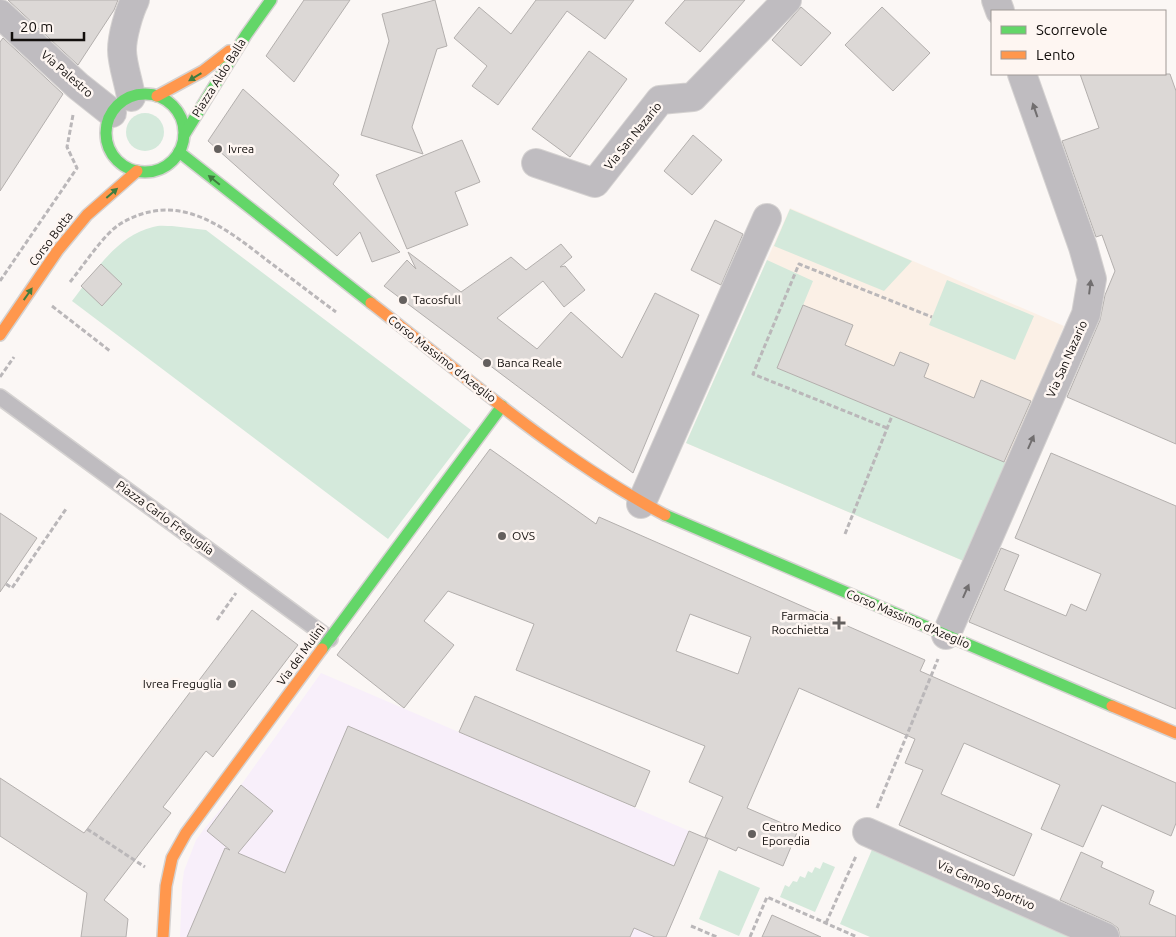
<svg xmlns="http://www.w3.org/2000/svg" width="1176" height="937" font-family="Ubuntu,sans-serif">
<style>
.industrial{fill:#f8effa}
.education{fill:#fbf0e6}
.green{fill:#d4e9db}
.building{fill:#dcd8d6;stroke:#b3afad;fill-rule:evenodd}
.lines{fill:none;stroke-linecap:round;stroke-linejoin:round}
.lane-casing{stroke:#d5d2d1;stroke-width:18}
.street-casing{stroke:#d5d2d1;stroke-width:30}
.fast-casing{stroke:#d5d2d1;stroke-width:14}
.slow-casing{stroke:#d5d2d1;stroke-width:14}
.path{stroke:#bab7b9;stroke-width:3;stroke-dasharray:5 2.5;stroke-linecap:butt}
.lane{stroke:#bfbcc0;stroke-width:15}
.street{stroke:#bfbcc0;stroke-width:28}
.fast{stroke:#63d668;stroke-width:11}
.slow{stroke:#ff974d;stroke-width:11}
.oneway{fill:#3f7c3f}
.oneway2{fill:#716e6f}
.poi-dot{fill:#64605e;stroke:#fef6f2;stroke-width:2}
.labels{text-anchor:middle;stroke-width:5;stroke-linejoin:round;paint-order:stroke}
.street-label{font-size:12px;fill:#120e0c;stroke:#fef6f2}
.poi-label{font-size:12px;fill:#120e0c;stroke:#fef6f2;text-anchor:start}
</style>
<rect width="100%" height="100%" fill="#fbf7f5"/>
<polygon class="industrial" points="321,673 708,839 666,937 180,937 182,886 184,871 196,840 204,829 241,785"/>
<polygon class="education" points="790,208 1064,326 966,562 686,443"/>
<g class="green">
<circle cx="145" cy="132" r="19"/>
<polygon points="790,209 912,261 884,291 774,246"/>
<path d="M172 226 206 230 471 430 388 539 72 301C94 273 116 236 153 227 159 225 166 226 172 226Z"/>
<polygon points="767,260 813,281 777,368 1007,463 966,562 686,443"/>
<polygon points="947,280 1034,316 1015,360 929,325"/>
<polygon points="874,845 1082,937 870,937 840,924"/>
<polygon points="823,862 835,867 815,912 780,897 785,885 789,887 793,881 797,882 800,876 805,878 808,871 812,873 815,867 820,869"/>
<polygon points="719,870 760,888 739,936 699,919"/>
</g>
<g class="building">
<polygon points="8,0 118,0 114,10 78,65"/>
<polygon points="304,0 350,0 294,82 266,56"/>
<polygon points="435,0 447,46 437,49 412,127 423,154 361,135 389,41 382,14"/>
<polygon points="536,0 634,0 605,39 567,11 498,105 472,86 487,66 454,38 479,7 511,34"/>
<polygon points="685,0 745,0 700,52 665,23"/>
<polygon points="801,7 831,33 801,66 772,40"/>
<polygon points="882,7 930,53 893,91 845,45"/>
<polygon points="3,38 63,94 0,191 0,42"/>
<polygon points="589,51 627,79 570,157 532,129"/>
<polygon points="1080,74 1170,74 1176,91 1176,444 1067,397 1100,320 1105,295 1115,271 1102,235 1096,237 1062,141 1099,128"/>
<polygon points="243,89 339,175 333,184 400,252 372,262 360,232 337,256 208,141"/>
<polygon points="693,135 722,160 692,195 664,171"/>
<polygon points="462,140 480,182 455,192 468,225 407,249 376,175"/>
<polygon points="715,220 743,234 721,285 691,270"/>
<polygon points="561,244 572,257 560,267 565,266 585,290 564,307 543,281 497,318 537,349 571,312 622,358 655,293 699,315 633,473 384,286 407,260 416,269 408,252 461,292 511,257 526,270"/>
<polygon points="101,264 122,284 102,306 81,286"/>
<polygon points="803,305 853,325 845,345 894,366 900,352 929,364 924,377 974,398 981,380 1031,401 1004,462 777,368"/>
<path d="M490 449 596 524 599 517 925 660 920 671 1176 783V823L1171 836 1102 805 1083 847 1041 829 1060 785 964 743 941 794 1032 834 1014 876 899 825 923 770 905 763 915 739 799 688 747 808 798 830 783 866 738 847 736 851 705 837 723 797 689 782 705 746 516 670 534 624 448 591 424 621 454 645 404 708 337 655ZM690 614 751 637 738 674 676 651Z"/>
<polygon points="1051,453 1176,506 1176,709 969,622 1001,548 1019,555 1004,590 1066,616 1071,604 1086,611 1101,574 1015,538"/>
<polygon points="0,513 37,538 0,592"/>
<polygon points="252,610 298,645 213,757 206,751 163,807 171,813 104,900 128,919 126,937 81,937 87,893 0,836 0,778 84,833"/>
<polygon points="475,696 650,771 635,807 459,732"/>
<polygon points="348,726 674,866 689,831 708,839 666,937 655,937 634,928 630,937 187,937 225,848 230,850 207,831 241,785 273,811 238,853 285,873"/>
<polygon points="1081,852 1103,862 1101,867 1154,891 1149,904 1176,916 1176,937 1120,937 1118,928 1111,923 1060,900"/>
<polygon points="772,915 821,937 762,937"/>
</g>
<g class="lines">
<defs>
<polyline id="lane" points="0,397 330,639"/>
<g id="street">
<polyline points="996,0 1000,11"/>
<polyline points="0,14 78,86 112,113"/>
<path d="M131 97C129 83 122 64 122 50 122 36 129 12 135 0"/>
<polyline points="536,163 595,183 660,100 693,97 787,0"/>
<polyline points="641,504 767,218"/>
<polyline points="946,635 1086,314 1092,279 1083,247 1022,74"/>
<polyline points="867,832 1105,937"/>
</g>
<g id="fast">
<circle cx="145" cy="133" r="39"/>
<polyline points="184,135 246,35 271,0"/>
<polyline points="179,152 371,303"/>
<polyline points="665,515 1112,706"/>
<polyline points="322,649 502,406"/>
</g>
<g id="slow">
<polyline points="157,96 203,71 229,51"/>
<path d="M371 303C466 377 558 458 665 515"/>
<polyline points="0,335 58,250 87,215 137,171"/>
<polyline points="1112,706 1176,733"/>
<polyline points="163,937 166,886 172,858 186,833 322,649"/>
</g>
</defs>
<use href="#lane" class="lane-casing"/>
<use href="#street" class="street-casing"/>
<use href="#fast" class="fast-casing"/>
<use href="#slow" class="slow-casing"/>
<g class="path">
<polyline points="0,281 77,168 67,147 73,115"/>
<path d="M70 282C84 265 103 235 120 224 178 189 224 227 268 261 291 278 313 295 336 312"/>
<polyline points="52,306 110,351"/>
<polyline points="0,377 14,357"/>
<polyline points="887,428 753,374 799,264 932,317"/>
<polyline points="845,534 892,416"/>
<polyline points="6,584 12,588 66,509"/>
<polyline points="217,620 236,593"/>
<polyline points="877,808 938,659"/>
<polyline points="87,829 145,867"/>
<polyline points="826,923 856,856"/>
<polyline points="691,926 717,937"/>
<polyline points="750,937 767,897 857,937"/>
</g>
<use href="#lane" class="lane"/>
<use href="#street" class="street"/>
<use href="#fast" class="fast"/>
<use href="#slow" class="slow"/>
</g>
<defs><path id="oneway-solid" d="M-6-.8H1V-3.2L6.5 0L1 3.2V.8H-6Z" transform="scale(1.25)"/></defs>
<g class="oneway">
<use href="#oneway-solid" transform="translate(195 77) rotate(149)"/>
<use href="#oneway-solid" transform="translate(214 180) rotate(-141)"/>
<use href="#oneway-solid" transform="translate(112 193) rotate(-41)"/>
<use href="#oneway-solid" transform="translate(28 294) rotate(-55)"/>
</g>
<g class="oneway2">
<use href="#oneway-solid" transform="translate(1035 110) rotate(-109)"/>
<use href="#oneway-solid" transform="translate(1090 287) rotate(-83)"/>
<use href="#oneway-solid" transform="translate(1031 442) rotate(-66)"/>
<use href="#oneway-solid" transform="translate(966 591) rotate(-66)"/>
</g>
<g class="poi-dot">
<circle cx="218" cy="149" r="5"/>
<circle cx="403" cy="300" r="5"/>
<circle cx="487" cy="363" r="5"/>
<circle cx="502" cy="536" r="5"/>
<path d="M836.5 615.5h5v5h5v5h-5v5h-5v-5h-5v-5h5z"/>
<circle cx="232" cy="684" r="5"/>
<circle cx="752" cy="834" r="5"/>
</g>
<g class="labels">
<g class="street-label">
<text transform="translate(67 74) rotate(41)" y="4">Via Palestro</text>
<text transform="translate(219 78) rotate(-58)" y="4">Piazza Aldo Balla</text>
<text transform="translate(633 136) rotate(-51)" y="4">Via San Nazario</text>
<text transform="translate(51 239) rotate(-53)" y="4">Corso Botta</text>
<text transform="translate(442 359) rotate(38)" y="4">Corso Massimo d'Azeglio</text>
<text transform="translate(1067 359) rotate(-66)" y="4">Via San Nazario</text>
<text transform="translate(165 518) rotate(36)" y="4">Piazza Carlo Freguglia</text>
<text transform="translate(908 619) rotate(23)" y="4">Corso Massimo d'Azeglio</text>
<text transform="translate(301 655) rotate(-54)" y="4">Via dei Mulini</text>
<text transform="translate(986 885) rotate(24)" y="4">Via Campo Sportivo</text>
</g>
<g class="poi-label">
<text x="228" y="153">Ivrea</text>
<text x="413" y="304">Tacosfull</text>
<text x="497" y="367">Banca Reale</text>
<text x="512" y="540">OVS</text>
<text x="829" y="620" text-anchor="end">Farmacia<tspan x="829" dy="14">Rocchietta</tspan></text>
<text x="222" y="688" text-anchor="end">Ivrea Freguglia</text>
<text x="762" y="831">Centro Medico<tspan x="762" dy="14">Eporedia</tspan></text>
</g>
</g>
<rect x="991" y="10" width="175" height="65" fill="#fef6f2" stroke="#a09996"/>
<rect x="1001" y="26" width="25" height="8" fill="#63d668" stroke="#a09996"/>
<text x="1036" y="35" font-size="15" fill="#120e0c">Scorrevole</text>
<rect x="1001" y="51" width="25" height="8" fill="#ff974d" stroke="#a09996"/>
<text x="1036" y="60" font-size="15" fill="#120e0c">Lento</text>
<path d="M12 32v8h72v-8" fill="none" stroke="#120e0c" stroke-width="2.5"/>
<text x="20" y="32" font-size="15" fill="#120e0c" stroke="#fef6f2" stroke-width="4" paint-order="stroke">20 m</text>
</svg>
